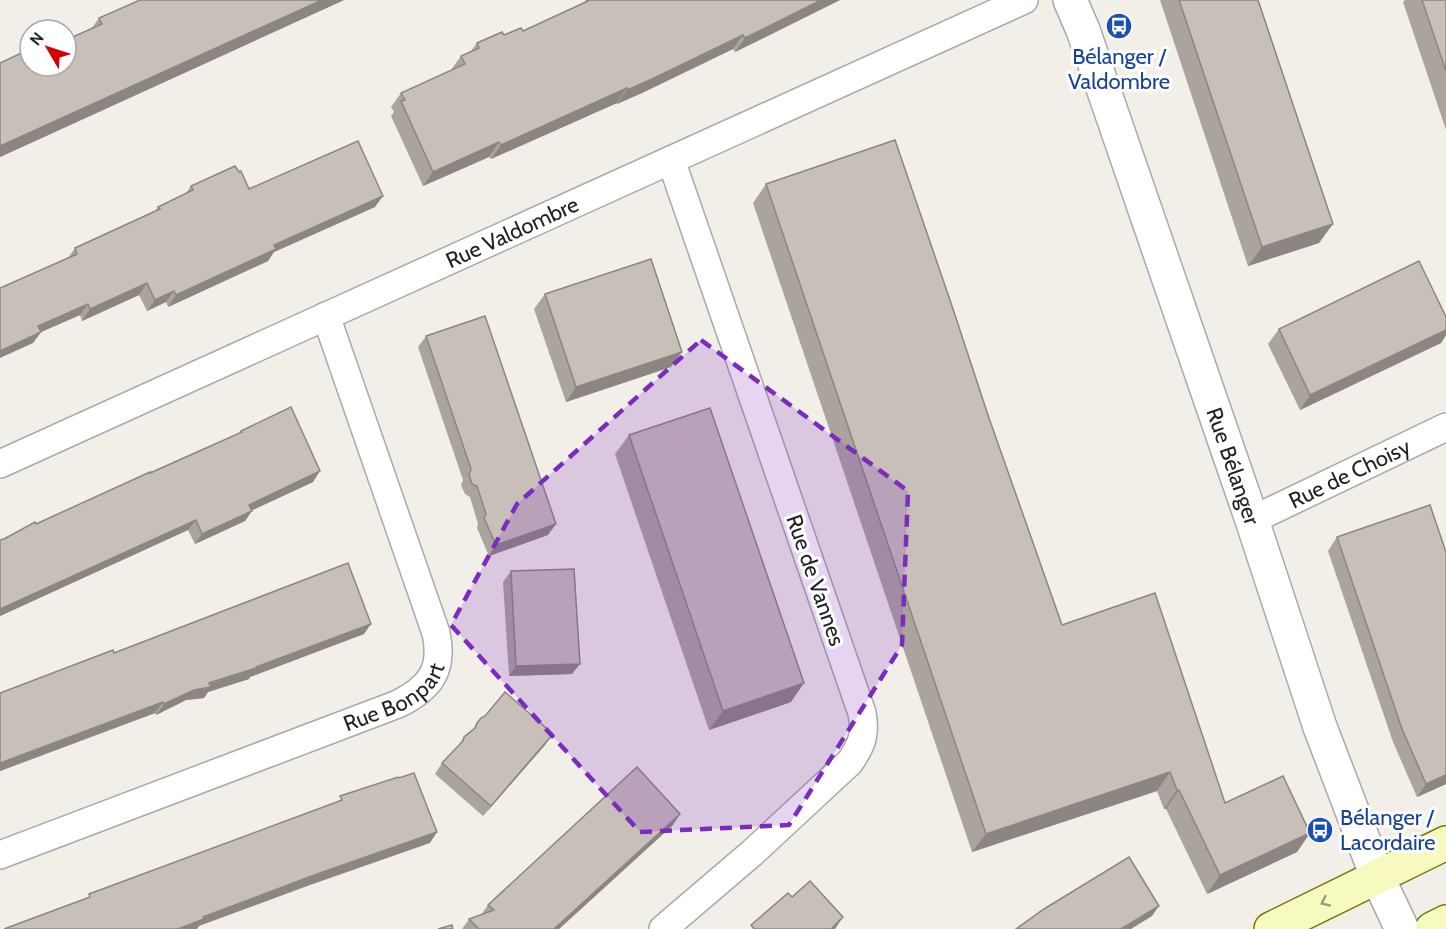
<svg xmlns="http://www.w3.org/2000/svg" width="1446" height="929" font-family="Cabin,sans-serif">
<style>
.lines{fill:none;stroke-linecap:round;stroke-linejoin:round}
.minor-casing{stroke:#a9a9a9;stroke-width:30}
.tertiary-casing{stroke:#a9a9a9;stroke-width:36}
.secondary-casing{stroke:#707d05;stroke-width:36}
.minor{stroke:#fff;stroke-width:27}
.tertiary{stroke:#fff;stroke-width:33}
.secondary{stroke:#f7fabf;stroke-width:33}
.wall{fill:#aba49e}
.shaded-wall{fill:#8b8681}
.building{fill:#c7bfb8;stroke:#8b8681;stroke-width:1.5}
.oneway{stroke:#979978}
.marked{fill:#7b2cbf;fill-opacity:0.2;stroke:#7b2cbf;stroke-width:4.5;stroke-dasharray:12 8;stroke-linejoin:round}
.labels{text-anchor:middle;stroke-width:6;stroke-linejoin:round;paint-order:stroke}
.transit-label{font-size:22px;fill:#164399;stroke:#fff}
.street-label{font-size:22px;fill:#222;stroke:#fff}
</style>
<rect width="100%" height="100%" fill="#f2efe9"/>
<g class="lines">
<defs>
<g id="minor">
<path id="s1" d="M0 464 1024 0"/>
<path id="s2" d="M1252 520 1446 427"/>
<path id="s3" d="M0 855 398 704C430 688 444 670 436 633L326 316"/>
<path d="M663 929 752 853 850 762C862 744 866 735 862 713L671 160"/>
</g>
<g id="tertiary">
<path id="s4" d="M1070 0 1083 30 1252 520 1320 727 1377 876 1402 929"/>
</g>
<g id="secondary">
<polyline points="1271,929 1446,843"/>
<polyline points="1432,929 1446,922"/>
</g>
</defs>
<use href="#minor" class="minor-casing"/>
<use href="#tertiary" class="tertiary-casing"/>
<use href="#secondary" class="secondary-casing"/>
<use href="#minor" class="minor"/>
<use href="#tertiary" class="tertiary"/>
<use href="#secondary" class="secondary"/>
</g>
<g class="wall">
<polygon points="344,0 0,157 0,63 30,66 92,28 99,18"/>
<polygon points="586,0 840,0 735,52 733,49 642,93 617,104 617,103 491,159 489,157 423,186 391,116 394,112 391,107 401,93 451,70 461,56 471,51 477,43 504,35 523,31 584,3"/>
<polygon points="1160,0 1258,0 1319,243 1248,266"/>
<polygon points="1405,0 1446,0 1446,130 1403,2"/>
<polygon points="239,172 249,189 375,207 274,252 268,261 168,307 166,302 147,311 139,295 82,321 80,315 41,332 33,343 68,258 75,248 155,211 158,207 186,193 191,186"/>
<polygon points="766,184 989,418 1062,625 1225,803 1310,833 1297,852 1207,894 1166,809 1164,809 1157,791 972,852 753,203"/>
<polygon points="545,294 671,367 566,402 534,309"/>
<polygon points="1446,317 1446,335 1441,343 1300,410 1268,344 1279,329"/>
<polygon points="426,336 548,535 489,556 477,528 478,524 470,497 465,494 461,485 463,480 418,347"/>
<polygon points="241,431 313,482 252,510 245,521 195,544 188,530 0,616 0,540 239,434"/>
<polygon points="629,435 791,702 709,730 615,454"/>
<polygon points="1337,537 1446,784 1417,797 1393,742 1328,551"/>
<polygon points="511,571 572,674 509,676 503,582"/>
<polygon points="364,634 250,677 249,679 208,692 204,698 186,700 156,715 155,713 0,771 0,693 114,653"/>
<polygon points="481,718 545,745 483,816 435,774 442,763 456,749 464,737 471,732"/>
<polygon points="673,825 559,929 462,929 469,919 481,915 488,905"/>
</g>
<g class="shaded-wall">
<polygon points="322,0 344,0 0,157 0,146"/>
<polygon points="821,0 840,0 735,52 745,38"/>
<polygon points="743,35 733,49 642,93 617,104 627,90"/>
<polygon points="627,88 617,103 491,159 501,145"/>
<polygon points="499,142 489,157 423,186 433,172"/>
<polygon points="383,196 375,207 274,252 268,261 168,307 176,295 274,245"/>
<polygon points="1333,224 1319,243 1248,266 1262,247"/>
<polygon points="147,283 139,295 82,321 90,309"/>
<polygon points="174,291 166,302 147,311 155,300"/>
<polygon points="88,304 80,315 41,332 33,343 0,358 0,351 38,326"/>
<polygon points="1446,330 1446,335 1441,343 1300,410 1310,395"/>
<polygon points="682,352 671,367 566,402 576,387"/>
<polygon points="320,471 313,482 242,515 249,505"/>
<polygon points="252,511 245,521 195,544 202,534"/>
<polygon points="196,520 188,530 0,616 0,609"/>
<polygon points="556,524 548,535 489,556 496,545"/>
<polygon points="371,624 364,634 250,677 249,679 208,692 204,698 186,700 156,715 164,704 194,690"/>
<polygon points="580,664 572,674 509,676 516,666"/>
<polygon points="804,683 791,702 709,730 723,711"/>
<polygon points="163,702 155,713 0,771 0,763"/>
<polygon points="553,734 545,745 483,816 491,806"/>
<polygon points="1170,772 1157,791 972,852 986,834"/>
<polygon points="1446,775 1446,784 1417,797 1426,784"/>
<polygon points="1177,790 1179,790 1166,809 1164,809"/>
<polygon points="680,814 673,825 559,929 554,929"/>
<polygon points="437,832 430,843 310,885 199,926 197,929 178,929 203,917 317,874"/>
<polygon points="1310,833 1297,852 1207,894 1220,875"/>
<polygon points="1159,906 1152,916 1131,929 1121,929"/>
<polygon points="843,917 835,929 831,929"/>
</g>
<g class="building">
<polygon points="140,0 322,0 0,146 0,63 30,49 30,66 66,66 66,40 102,24 99,18"/>
<polygon points="587,0 821,0 745,38 743,35 652,79 627,90 627,88 501,145 499,142 433,172 401,101 405,100 401,93 465,64 461,56 479,48 477,43 502,32 504,35 521,28 523,31 588,1"/>
<polygon points="1179,0 1258,0 1333,224 1262,247"/>
<polygon points="1422,0 1446,0 1446,71"/>
<polygon points="895,140 951,303 989,418 1062,625 1155,593 1225,803 1283,776 1310,833 1220,875 1179,790 1177,790 1170,772 986,834 766,184"/>
<polygon points="358,141 383,196 274,245 276,249 176,295 174,291 155,300 147,283 90,309 88,304 38,326 41,332 0,351 0,288 77,254 75,248 160,209 158,207 193,190 191,186 235,166 239,172 241,171 249,189"/>
<polygon points="651,259 682,352 576,387 545,294"/>
<polygon points="1419,261 1446,317 1446,330 1310,395 1279,329"/>
<polygon points="485,316 556,524 496,545 484,518 486,514 477,486 472,484 469,475 471,469 426,336"/>
<polygon points="291,407 320,471 249,505 252,511 202,534 196,520 0,609 0,540 4,539 35,522 36,524 150,472 150,473 242,432 241,431"/>
<polygon points="710,408 804,683 723,711 629,435"/>
<polygon points="1430,505 1446,552 1446,775 1426,784 1402,729 1337,537"/>
<polygon points="348,563 371,624 256,667 256,668 209,683 211,687 194,690 164,704 163,702 0,763 0,693 113,650 114,653"/>
<polygon points="574,569 580,664 516,666 511,571"/>
<polygon points="505,692 553,734 491,806 442,763 463,741 464,737 475,728 477,723 481,718 485,716"/>
<polygon points="637,767 680,814 554,929 479,929 469,919 494,910 488,905"/>
<polygon points="414,773 437,832 317,874 203,917 204,919 178,929 4,929 90,897 89,894 342,800 340,796 398,777 399,778"/>
<polygon points="1129,857 1159,906 1121,929 1016,929 1044,909"/>
<polygon points="810,881 843,917 831,929 754,929 751,925 788,893 792,897"/>
<polygon points="452,925 453,929 438,929"/>
</g>
<defs><path id="oneway-chevron" d="M-2-3.5L2.5 0L-2 3.5" fill="none" stroke-width="1.6" stroke-linecap="round" stroke-linejoin="round" transform="scale(1.5)"/></defs>
<use class="oneway" href="#oneway-chevron" transform="translate(1325 902) rotate(154)"/>
<path class="marked" d="M701 340 908 491 902 645 789 825 640 832 451 625 517 504Z"/>
<defs>
<symbol id="bus-disc" viewBox="-11 -11 22 22"><circle r="9.5" fill="#1a4fb4" stroke="#fff"/><path d="M-5-6H5V4H4V6H2V4H-2V6H-4V4H-5ZM-3.5-4V0h7V-4ZM-3.5 1.2v1.5H-2V1.2ZM2 1.2v1.5H3.5V1.2Z" fill="#fff"/></symbol>
</defs>
<g fill-rule="evenodd">
<use href="#bus-disc" x="1104" y="11" width="30" height="30"/>
<use href="#bus-disc" x="1305" y="815" width="30" height="30"/>
</g>
<g class="labels">
<g class="transit-label">
<text x="1119" y="64">Bélanger /<tspan x="1119" dy="25">Valdombre</tspan></text>
<text x="1340" y="825" text-anchor="start">Bélanger /<tspan x="1340" dy="25">Lacordaire</tspan></text>
</g>
<g class="street-label">
<text dy="8" stroke="none"><textPath href="#s1" startOffset="562">Rue Valdombre</textPath></text>
<text dy="8" stroke="none"><textPath href="#s4" startOffset="494">Rue Bélanger</textPath></text>
<text dy="8" stroke="none"><textPath href="#s2" startOffset="108">Rue de Choisy</textPath></text>
<text transform="translate(816 580) rotate(71)" y="8">Rue de Vannes</text>
<text dy="8" stroke="none"><textPath href="#s3" startOffset="426">Rue Bonpart</textPath></text>
</g>
</g>
<g transform="translate(48 48) rotate(309)"><circle r="28" fill="#ffffff" stroke="#a7a7a7" stroke-width="1.5"/>
<path d="M0-4.5L10 22L0 15L-10 22Z" fill="#d40000"/>
<text y="-9" font-size="16" font-weight="bold" text-anchor="middle" fill="#222222">N</text>
</g>
</svg>
